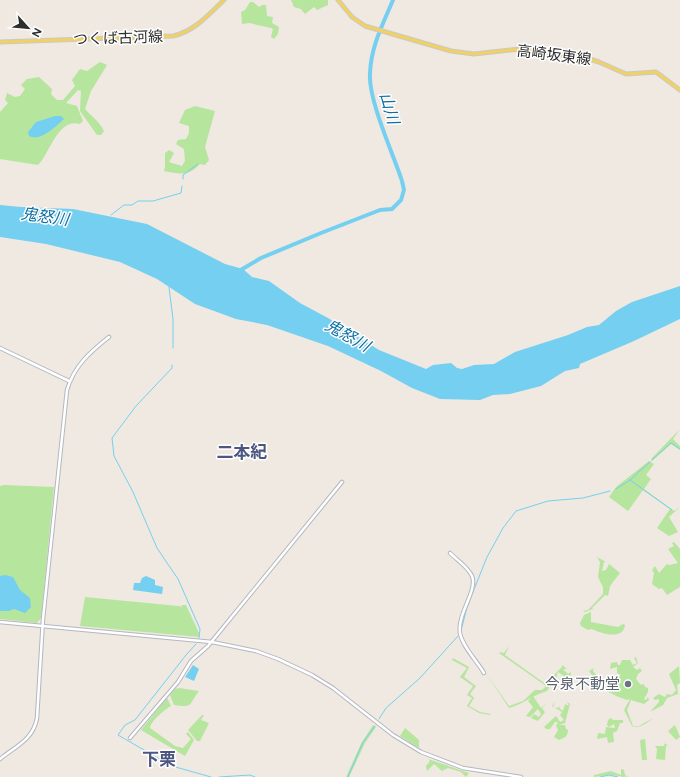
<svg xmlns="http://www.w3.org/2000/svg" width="680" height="777" font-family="Figtree,'Noto Sans JP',sans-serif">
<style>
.green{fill:#b6e59e}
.water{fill:#75cff0}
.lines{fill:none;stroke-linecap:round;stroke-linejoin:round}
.stream{stroke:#75cff0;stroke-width:1}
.river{stroke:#75cff0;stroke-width:4}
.minor-casing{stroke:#b4b7c1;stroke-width:4.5}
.major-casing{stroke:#c9c9c9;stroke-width:5}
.minor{stroke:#fff;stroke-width:2.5}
.major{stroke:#f2d163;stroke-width:3}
.worship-dot{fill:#6b7280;stroke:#fff;stroke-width:1.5}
.labels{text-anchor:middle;stroke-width:3;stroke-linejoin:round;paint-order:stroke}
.street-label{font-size:15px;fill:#2e2e2e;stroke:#fff}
.worship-label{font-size:15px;fill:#5b616d;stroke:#fff;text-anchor:end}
.water-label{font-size:16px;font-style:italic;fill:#0d6fa3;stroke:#fff}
.quarter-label{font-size:17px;font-weight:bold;fill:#4d5680;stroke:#fff}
</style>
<rect width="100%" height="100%" fill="#efe9e1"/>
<g class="green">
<polygon points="291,0 328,0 328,5 317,10 314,7 305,14 301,9 294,7"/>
<polygon points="250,2 253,2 259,7 262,5 266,5 267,16 273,17 272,23 279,27 278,34 274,39 271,37 273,29 271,28 249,23 242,24 241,12 245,10"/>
<path d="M100 62 107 65 91 91 85 109C92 117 99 121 104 131L101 135H97L80 111 81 91 78 90 66 103 77 106 83 121 80 124C58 117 49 155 38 165L0 159V112L8 103 5 100 7 93 15 97 20 96 25 89 21 85 27 79 39 77 52 89 51 94 57 100H63L75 86 72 80 80 69 87 71Z"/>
<path d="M195 106 215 111 205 147 209 160 205 165 200 164C188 177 180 174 164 171L165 167V153L169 150 174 153 169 162 182 166 185 161 184 149 176 144 178 140 186 139 189 133V126L179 123 185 110Z"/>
<polygon points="680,429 673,439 680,446 680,450 671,444 652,461 651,459"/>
<polygon points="649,461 654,464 646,475 651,479 644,489 674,511 680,507 669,517 678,532 669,536 657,528 670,509 643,490 628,511 609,497 616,487"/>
<polygon points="4,485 54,487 41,618 37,623 0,619 0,486"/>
<polygon points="674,542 680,549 680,587 667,595 662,588 659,589 652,584 654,573 652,570 655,566 659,573 667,564 669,565 678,563 668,549 674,546 672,543"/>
<polygon points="597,557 606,562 604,562 602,571 606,570 609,564 620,573 610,586 608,596 605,595 592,608 593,609 585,612 583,611 588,610 603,594 603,587 598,577 600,562"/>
<polygon points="85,597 178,606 181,606 181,609 182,605 186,605 199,633 199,637 80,626"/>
<path d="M591 612V622L618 627 623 624 625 625C623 641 601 633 591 629L588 630 581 626 580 623 584 615Z"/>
<path d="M509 646 505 655 547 685 552 677 562 667V665L567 669H563L568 674 571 672V675L563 677 564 676 558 672 556 678 557 679 552 682 547 691C533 695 523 704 509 708L486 673 509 706 523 701 535 690H542L546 686 499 653 500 652 504 653Z"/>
<path d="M636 657 638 663 633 667 637 670 640 668 642 671 638 674 636 679 641 685 644 684 645 687 648 688V692L644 699 646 700 648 697 649 700 644 704 631 700 627 710 633 726H639L653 718C647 723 640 729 632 726L624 710 630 699 627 700C609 694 600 688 589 671L594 668 593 671 606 687 614 682 615 676H620L621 675 617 673V667L610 669 611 663 617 662 618 665H620L622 660H630L633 665 637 663 634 658Z"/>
<polygon points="453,658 469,667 464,677 476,686 470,694 474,698 469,706 480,712 491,714 490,715 479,713 467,706 472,698 467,695 473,686 460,677 467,668 452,660"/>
<polygon points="679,666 680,683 677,685 678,694 667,698 663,705 650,712 659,702 659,699 655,700 653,698 659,694 665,697 667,694 672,695 676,690 669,674"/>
<path d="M179 688 199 691C188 705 194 708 174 705L170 695 175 689Z"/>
<polygon points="533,696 541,708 547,703 542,708 545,712 538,721 531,718 534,714 539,717 541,714 538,709 530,717 526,716 533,707 528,701"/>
<path d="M167 698 171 706C165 709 150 722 150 728L175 746 183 748 191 739 186 734 188 732 194 740 185 756 141 730Z"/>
<path d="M555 702 553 707 557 708 560 706 559 708 563 711 565 704 569 706 567 702 570 704 565 723 559 725H565L566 729 568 730C568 737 564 738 559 740L554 737 558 730 556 726 558 722H555L550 729H546L544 727 556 716 560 722 564 720 560 715 562 712 552 706Z"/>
<polygon points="202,715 204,715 201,720 209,723 200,741 197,741 188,730"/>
<polygon points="611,718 613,720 623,720 623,723 620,723 617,731 613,733 614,742 608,743 607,737 597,739 598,733 605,734 606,727 615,728 614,724 609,727 607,725 608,720"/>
<polygon points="373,725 376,727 365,743 349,777 346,777 361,744"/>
<polygon points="675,725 680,737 676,740 668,731"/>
<polygon points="405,728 419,740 419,748 400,736"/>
<polygon points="645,739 647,760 642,760 640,740"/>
<polygon points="665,742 665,744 668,745 666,746 665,760 656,759 657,749 655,746 664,746"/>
<polygon points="428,759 469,773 466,777 461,772 448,768 442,771 434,764 427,771 426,766 430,761"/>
<polygon points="621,769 624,770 625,775 628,777 610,775 594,777 594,775 611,771 621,775"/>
</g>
<g class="water">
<path d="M55 116H61L64 119C56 126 41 142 29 136L28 132 36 122Z"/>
<polygon points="0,205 21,207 73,209 147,224 225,264 243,269 252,277 269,281 300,303 328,318 379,350 426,369 433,365 451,363 457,368 462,369 474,365 494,364 515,352 568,335 587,327 599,325 616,311 632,302 680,286 680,319 634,341 580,364 579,368 565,371 541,386 510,394 493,395 480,400 440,399 412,388 381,371 328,346 267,325 236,319 195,304 157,279 120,262 46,244 0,237"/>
<polygon points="5,575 13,577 20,590 30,598 31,607 25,613 14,609 9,611 0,611 0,576"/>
<polygon points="146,576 155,580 155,585 163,587 162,594 133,590 134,583 140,583 142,578"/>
<polygon points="193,665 199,669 194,681 185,677"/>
</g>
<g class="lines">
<g class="stream">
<polyline points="183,179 183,175 198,164"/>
<polyline points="111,215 124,205 132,205 138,201 153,201 181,193 182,186"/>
<polyline points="169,287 173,319 173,348"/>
<polyline points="172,365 172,368 136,406 112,438 114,456 133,492 157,548 178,579 200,629 199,638"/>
<polyline points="652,460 671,443 680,449"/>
<polyline points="630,480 672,510"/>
<polyline points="616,489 630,480 650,462"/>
<polyline points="462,627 467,607 487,557 503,528 516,511 548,501 583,498 610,491"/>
<polyline points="196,644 186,655 135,720 125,725 118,735 172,766 211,777"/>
<polyline points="379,719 386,708 420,678 458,636"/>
<polyline points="219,777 250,775 255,777"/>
<polyline points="348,777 363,742 375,726"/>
<polyline points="600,777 609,775 618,777"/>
<polyline points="622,777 623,777"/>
</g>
<path class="river" d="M239 271 261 258 321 233 380 210 392 209 401 200 404 190 402 181C393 153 368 100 370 73 371 46 383 24 393 0"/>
<defs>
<g id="minor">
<polyline points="0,348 69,381"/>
<path d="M450 553C457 560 468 567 472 576 478 590 457 614 460 633 462 646 477 661 484 673"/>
<polyline points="0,622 212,642 256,651 278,659 312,675 333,688 393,735 421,752 463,768 521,777"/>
<polyline points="130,738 178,682 191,661 208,646 342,482"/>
<path d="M0 759C16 746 33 740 37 718L43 619 67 390C74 366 90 352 109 337"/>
</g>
<g id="major">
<polyline points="338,0 352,17 365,26 451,51 474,54 520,49 583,57 599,62 626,74 656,72 680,90"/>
<path d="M0 42 173 36C195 31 208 15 224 0"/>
</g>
</defs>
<use href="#minor" class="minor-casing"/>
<use href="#major" class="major-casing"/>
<use href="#minor" class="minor"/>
<use href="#major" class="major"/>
</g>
<circle class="worship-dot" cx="628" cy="684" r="4"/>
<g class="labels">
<g class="street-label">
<text transform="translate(118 38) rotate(-2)" y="5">つくば古河線</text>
<text transform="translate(554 55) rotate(7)" y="5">高崎坂東線</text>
</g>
<g class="worship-label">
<text x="620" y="689">今泉不動堂</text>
</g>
<g class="water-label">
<text transform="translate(390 108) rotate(74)" y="6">山川</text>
<text transform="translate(45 216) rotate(8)" y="6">鬼怒川</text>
<text transform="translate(348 335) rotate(29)" y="6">鬼怒川</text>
</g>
<g class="quarter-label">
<text x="242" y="458">二本紀</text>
<text x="159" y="765">下栗</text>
</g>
</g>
<g transform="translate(28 28) rotate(117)" stroke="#ffffff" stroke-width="3" paint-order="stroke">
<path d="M0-3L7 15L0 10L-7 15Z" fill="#2e2e2e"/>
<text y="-6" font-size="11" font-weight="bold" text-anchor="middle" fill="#2e2e2e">N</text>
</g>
</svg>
